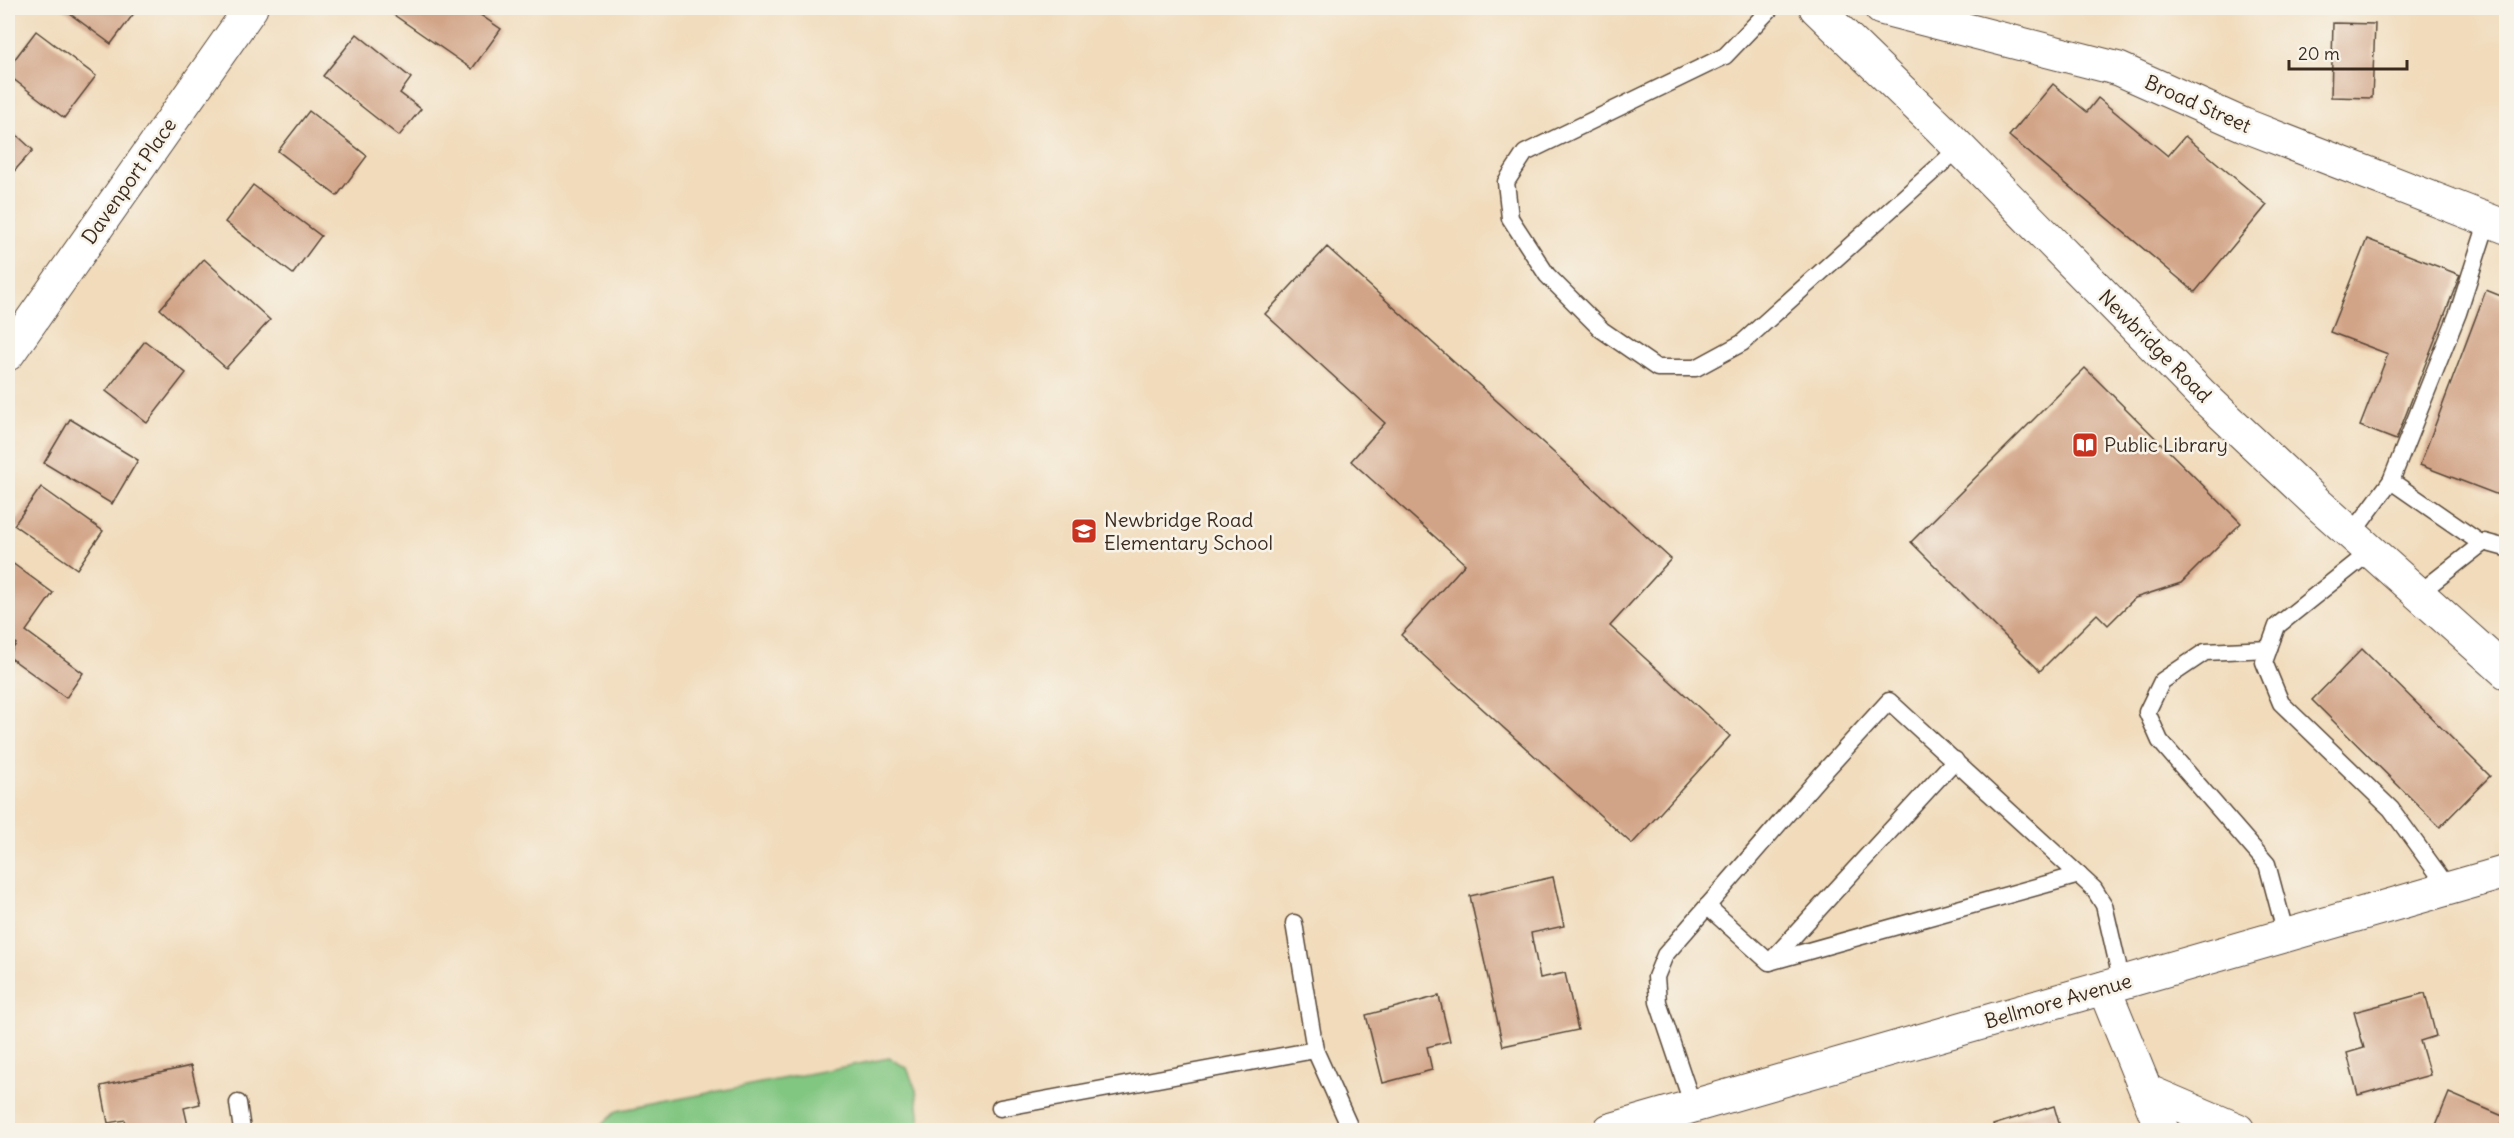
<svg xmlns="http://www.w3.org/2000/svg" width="2514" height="1138" font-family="Delius,sans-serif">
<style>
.green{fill:#81c681;stroke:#5e7850;stroke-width:1.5}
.building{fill:#d2a487}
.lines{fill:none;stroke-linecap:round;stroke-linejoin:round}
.lane-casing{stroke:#564536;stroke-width:19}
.street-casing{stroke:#564536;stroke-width:35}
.secondary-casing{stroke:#564536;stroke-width:35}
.primary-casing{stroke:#564536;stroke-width:35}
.lane{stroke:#fff;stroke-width:16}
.street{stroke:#fff;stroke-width:33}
.secondary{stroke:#fff;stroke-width:33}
.primary{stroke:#fff;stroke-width:33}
.labels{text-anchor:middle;stroke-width:5;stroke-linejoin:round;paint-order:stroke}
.street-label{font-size:20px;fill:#3b2a1e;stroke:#f7f3e8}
.poi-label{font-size:20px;fill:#3b2a1e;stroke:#f7f3e8;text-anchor:start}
</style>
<rect width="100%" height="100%" fill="#f7f3e8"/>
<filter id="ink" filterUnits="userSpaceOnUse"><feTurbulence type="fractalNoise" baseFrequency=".0167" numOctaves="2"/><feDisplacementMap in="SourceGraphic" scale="12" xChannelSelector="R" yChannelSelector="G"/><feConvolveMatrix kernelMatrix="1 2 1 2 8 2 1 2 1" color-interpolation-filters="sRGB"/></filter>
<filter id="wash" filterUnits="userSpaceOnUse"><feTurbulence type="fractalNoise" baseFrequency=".008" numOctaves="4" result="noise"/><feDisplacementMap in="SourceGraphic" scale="24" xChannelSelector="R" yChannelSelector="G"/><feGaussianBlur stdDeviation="1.35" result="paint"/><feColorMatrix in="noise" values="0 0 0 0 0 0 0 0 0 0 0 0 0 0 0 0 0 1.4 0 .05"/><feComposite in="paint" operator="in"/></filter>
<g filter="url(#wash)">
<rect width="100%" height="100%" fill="#f1dbbb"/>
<polygon class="green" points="889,1058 907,1068 916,1090 921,1130 600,1130 601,1125 617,1111"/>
<g id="blocks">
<g class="building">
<polygon points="62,8 138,8 111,44"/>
<polygon points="384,8 470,8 501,29 472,69"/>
<polygon points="2333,23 2375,24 2372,98 2331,97"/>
<polygon points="36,31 96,76 64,118 8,75 8,68"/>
<polygon points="357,34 411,78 400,93 421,109 399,136 323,76"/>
<polygon points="2053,84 2087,112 2098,98 2168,156 2185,136 2267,205 2195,292 2009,136"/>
<polygon points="309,111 367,156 337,196 278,151"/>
<polygon points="8,127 33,150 8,178"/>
<polygon points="253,185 321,236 293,274 225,222"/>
<polygon points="2367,239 2460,275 2396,440 2360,426 2388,354 2330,332"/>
<polygon points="1327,247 1671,559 1610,626 1730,736 1632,844 1401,635 1465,564 1351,461 1385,423 1265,314"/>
<polygon points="204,259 270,320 226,368 160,309"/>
<polygon points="2486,290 2506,298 2506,498 2420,465"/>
<polygon points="145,341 186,373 147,423 106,391"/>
<polygon points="2085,368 2241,523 2181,583 2135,598 2108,625 2097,614 2040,671 1911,542"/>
<polygon points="70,419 138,460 112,504 44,463"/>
<polygon points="41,487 103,531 77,569 14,525"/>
<polygon points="8,560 53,593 26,631 83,673 66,698 8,656 16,644 8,637"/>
<polygon points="2362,649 2490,776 2440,827 2312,700"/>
<polygon points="1553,877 1564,926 1531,933 1540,978 1565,973 1578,1030 1503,1046 1470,896"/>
<polygon points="2425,993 2436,1036 2420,1041 2430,1075 2358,1095 2347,1053 2364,1048 2354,1012"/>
<polygon points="1439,996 1450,1041 1427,1047 1432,1070 1383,1083 1366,1015"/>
<polygon points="191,1066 200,1104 184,1108 189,1130 127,1130 125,1120 108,1123 101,1086"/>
<polygon points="2449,1093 2505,1117 2499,1130 2434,1130"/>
<polygon points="2054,1106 2061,1130 1995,1130 1993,1125"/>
</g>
</g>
</g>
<g filter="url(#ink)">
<use href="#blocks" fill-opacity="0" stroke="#564536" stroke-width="1.5"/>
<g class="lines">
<defs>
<g id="lane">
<polyline points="1771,8 1725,56 1525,153 1506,182 1510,218 1547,275 1602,330 1657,368 1696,368 1742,343 1959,148"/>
<polyline points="2391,481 2482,544"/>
<polyline points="2352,534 2391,481 2458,313 2488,220"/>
<polyline points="2371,551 2277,626 2264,662 2281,703 2391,809 2449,889"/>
<polyline points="2418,594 2484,542 2506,548"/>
<polyline points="2269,649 2205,652 2162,681 2147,712 2160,741 2267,864 2286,935"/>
<polyline points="1707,906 1769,962 2079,875"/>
<polyline points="1294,923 1315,1050"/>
<polyline points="1770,962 1955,760"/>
<polyline points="238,1103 242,1130"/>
<polyline points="1693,1106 1658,1002 1656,977 1665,955 1822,774 1889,701 2094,889 2104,905 2122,983"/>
<polyline points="1000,1108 1315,1050 1351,1130"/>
</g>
<g id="street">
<polyline points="8,354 251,8"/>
<polyline points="2104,988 2162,1130"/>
<polyline points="2147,1091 2238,1130"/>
</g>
<g id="secondary">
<polyline points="1881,8 2119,69 2244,125 2506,227"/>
<polyline points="1610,1130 2506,872"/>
</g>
<polyline id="primary" points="1816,8 1940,128 2202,395 2318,504 2506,672"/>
</defs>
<use href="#lane" class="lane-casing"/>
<use href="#street" class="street-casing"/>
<use href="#secondary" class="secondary-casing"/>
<use href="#primary" class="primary-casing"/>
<use href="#lane" class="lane"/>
<use href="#street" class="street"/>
<use href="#secondary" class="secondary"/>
<use href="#primary" class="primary"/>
</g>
</g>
<defs>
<symbol id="library-square" viewBox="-11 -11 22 22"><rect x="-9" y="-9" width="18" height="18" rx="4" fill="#c8321e" stroke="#f7f3e8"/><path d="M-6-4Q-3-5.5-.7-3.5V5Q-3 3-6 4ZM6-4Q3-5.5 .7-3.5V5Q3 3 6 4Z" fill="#fff"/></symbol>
<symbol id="school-square" viewBox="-11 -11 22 22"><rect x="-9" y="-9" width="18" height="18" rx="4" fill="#c8321e" stroke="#f7f3e8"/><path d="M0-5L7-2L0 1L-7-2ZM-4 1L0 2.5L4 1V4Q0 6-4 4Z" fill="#fff"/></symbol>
</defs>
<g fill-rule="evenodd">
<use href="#library-square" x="2070" y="430" width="30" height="30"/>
<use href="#school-square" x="1069" y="516" width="30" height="30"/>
</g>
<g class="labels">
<g class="street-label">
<text transform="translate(2198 104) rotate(24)" y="7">Broad Street</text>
<text transform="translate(129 181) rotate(-55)" y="7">Davenport Place</text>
<text transform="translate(2155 346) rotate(45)" y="7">Newbridge Road</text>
<text transform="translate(2058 1001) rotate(-16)" y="7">Bellmore Avenue</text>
</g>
<g class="poi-label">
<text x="2104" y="452">Public Library</text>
<text x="1104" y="527">Newbridge Road<tspan x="1104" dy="23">Elementary School</tspan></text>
</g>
</g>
<rect width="2514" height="1138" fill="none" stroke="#f7f3e8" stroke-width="30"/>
<path d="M2289 60v9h118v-9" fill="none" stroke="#3b2a1e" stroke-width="3"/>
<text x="2298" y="60" font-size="18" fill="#3b2a1e" stroke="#f7f3e8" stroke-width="4.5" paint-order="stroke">20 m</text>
</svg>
